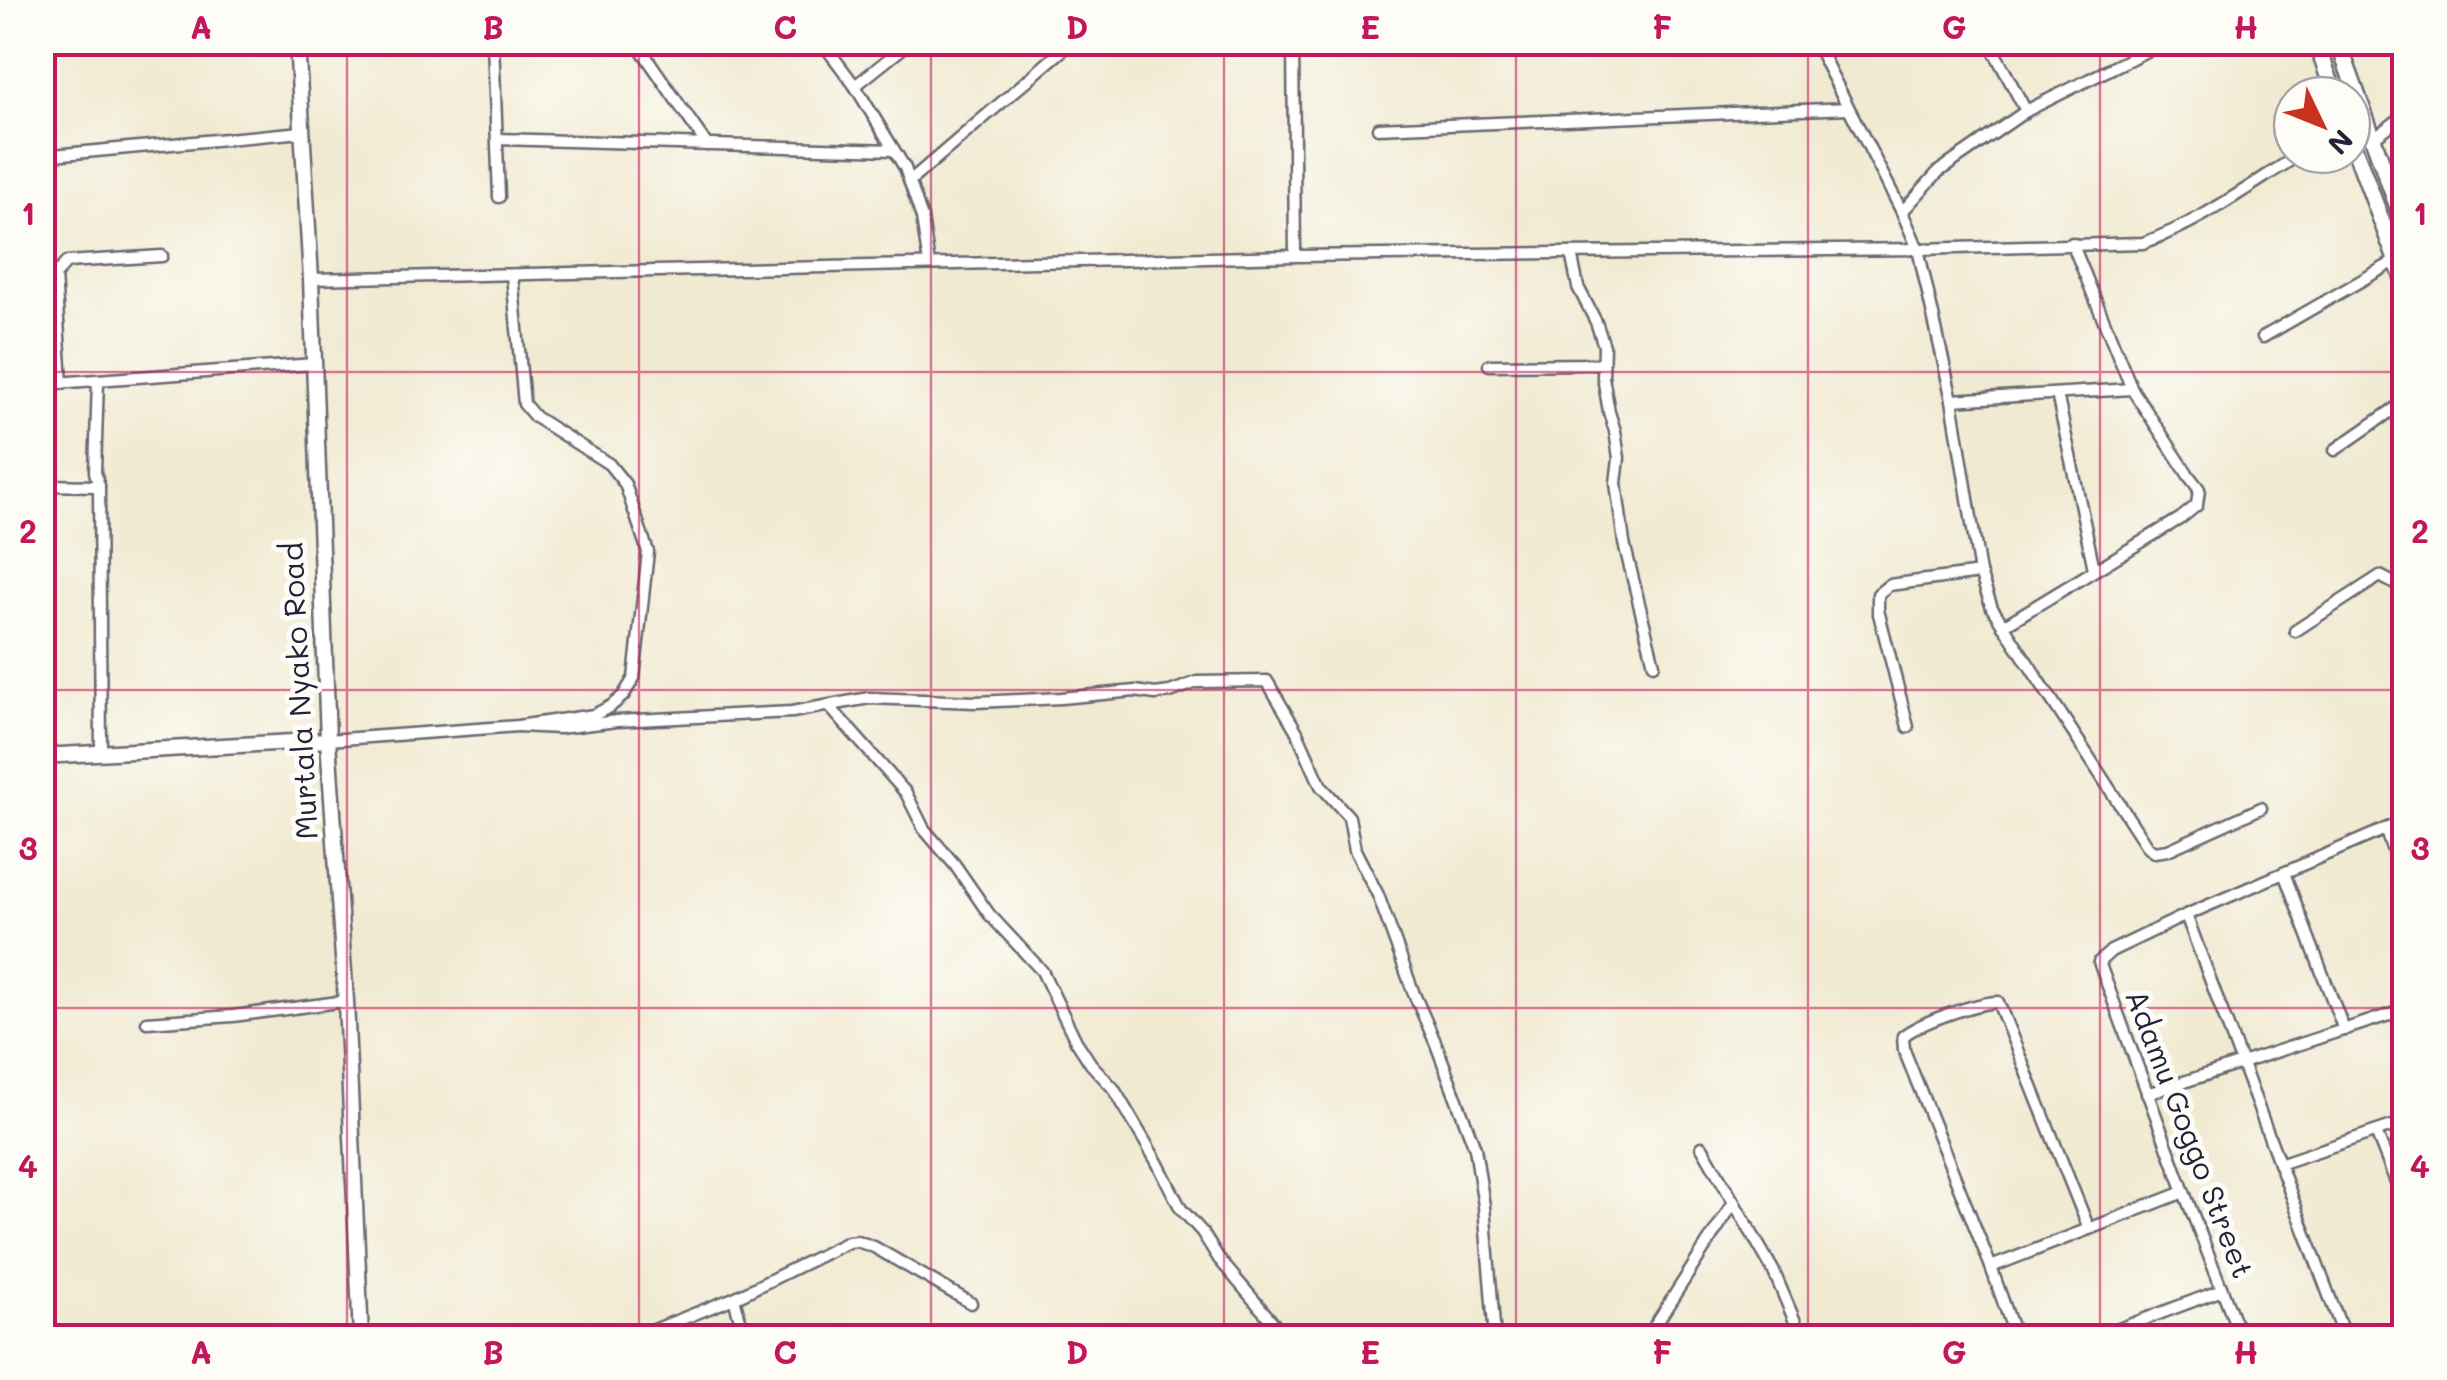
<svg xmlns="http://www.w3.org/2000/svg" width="2447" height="1380" font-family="Mali,sans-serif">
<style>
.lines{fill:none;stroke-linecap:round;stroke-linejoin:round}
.street-casing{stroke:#6a6870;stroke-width:15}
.secondary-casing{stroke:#6a6870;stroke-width:19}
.primary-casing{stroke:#6a6870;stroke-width:20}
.street{stroke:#fff;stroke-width:10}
.secondary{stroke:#fff;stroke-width:14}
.primary{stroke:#fff;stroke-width:15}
.grid{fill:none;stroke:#c2185b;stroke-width:2.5;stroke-opacity:0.55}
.labels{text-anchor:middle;stroke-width:10;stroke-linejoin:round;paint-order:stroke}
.street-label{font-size:30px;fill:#22223b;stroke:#fdfcf7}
.neatline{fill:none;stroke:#c2185b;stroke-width:4}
.grid-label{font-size:32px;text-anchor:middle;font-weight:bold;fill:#c2185b}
</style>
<rect width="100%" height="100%" fill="#fdfcf7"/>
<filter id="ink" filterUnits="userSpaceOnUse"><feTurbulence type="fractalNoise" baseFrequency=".01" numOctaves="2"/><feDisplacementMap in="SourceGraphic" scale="20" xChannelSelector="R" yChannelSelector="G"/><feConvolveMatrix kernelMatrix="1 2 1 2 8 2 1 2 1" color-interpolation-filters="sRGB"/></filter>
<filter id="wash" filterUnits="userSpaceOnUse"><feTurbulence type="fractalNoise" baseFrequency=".0048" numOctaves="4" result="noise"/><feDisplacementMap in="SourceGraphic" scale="40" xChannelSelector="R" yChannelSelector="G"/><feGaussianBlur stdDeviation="2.25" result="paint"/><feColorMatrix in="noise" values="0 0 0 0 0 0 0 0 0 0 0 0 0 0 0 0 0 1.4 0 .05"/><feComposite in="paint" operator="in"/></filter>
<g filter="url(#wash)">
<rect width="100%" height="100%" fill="#f1ead2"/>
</g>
<g filter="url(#ink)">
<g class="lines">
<defs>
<g id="street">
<polyline points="493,42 499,197"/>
<polyline points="636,42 707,145"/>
<polyline points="822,42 855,86 905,168 922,218 929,264"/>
<polyline points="1293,42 1295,256"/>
<polyline points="1815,42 1902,212 1918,249 1952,400 1980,573 1992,608 2148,848 2154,852 2168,850 2261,808"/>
<polyline points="1989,42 2026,111"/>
<polyline points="855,86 910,42"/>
<polyline points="1378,128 1848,108"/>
<polyline points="2373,138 2404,116"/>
<polyline points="498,139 894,150"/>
<polyline points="42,156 302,132"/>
<polyline points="911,180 1072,42"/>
<polyline points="1902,212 1938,172 2026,111 2164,42"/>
<polyline points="1571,253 1578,287 1596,322 1604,346 1603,377 1609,412 1615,431 1619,458 1616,483 1624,543 1654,664"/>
<path d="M311 279 1295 256 1918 249 2143 243C2198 224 2249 186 2299 155"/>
<polyline points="2263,337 2397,260"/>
<polyline points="1489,365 1602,364"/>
<polyline points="98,381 95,472 99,486 101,753"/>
<polyline points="62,383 55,275 67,262 162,256"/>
<polyline points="42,384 314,364"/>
<polyline points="2057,394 2094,569"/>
<polyline points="1952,400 2132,389"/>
<polyline points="2335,450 2404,402"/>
<polyline points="42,485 99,486"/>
<polyline points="2003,626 2181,518 2197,505 2199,489 2189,476 2132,389 2072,243"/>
<polyline points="2295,631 2380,576 2399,586 2404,582"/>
<polyline points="829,706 906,793 924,829 955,865 989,914 1042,971 1076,1041 1091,1064 1114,1089 1157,1162 1181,1209 1202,1232 1219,1259 1286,1338"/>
<polyline points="518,726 559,728 617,721 792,712 869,698 976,702 1061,698 1135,691 1155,694 1170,692 1197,682 1267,681 1297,732 1321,786 1349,817 1355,850 1378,895 1414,994 1436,1044 1475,1148 1484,1206 1495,1338"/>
<polyline points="1908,727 1878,610 1878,594 1889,585 1980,573"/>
<polyline points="328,740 518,726 594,715 611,706 623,696 634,678 648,552 625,484 609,464 535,417 524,404 512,275"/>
<polyline points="2385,829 2404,881"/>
<polyline points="2284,873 2344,1030"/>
<polyline points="2186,915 2345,1338"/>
<polyline points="147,1022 233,1016 346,1001"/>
<polyline points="42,1067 43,1067"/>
<polyline points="2147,1094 2404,1010"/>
<polyline points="2376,1132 2404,1202"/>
<polyline points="1702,1147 1773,1270 1802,1338"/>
<polyline points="2279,1164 2404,1122"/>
<polyline points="1991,1267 2184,1192"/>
<polyline points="734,1298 745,1338"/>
<polyline points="1656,1324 1665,1338"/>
<polyline points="112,1338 112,1334"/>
<polyline points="634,1338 734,1298 848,1242 857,1241 874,1247 971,1303"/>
<polyline points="1647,1338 1734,1202"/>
<path d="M2016 1338 1991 1267 1904 1050 1903 1036C1921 1022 1975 1003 1998 1002L2089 1229"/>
<polyline points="2095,1338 2222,1290"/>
<polyline points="2241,1338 2184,1192 2099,962 2111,951 2186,915 2404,821"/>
</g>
<g id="secondary">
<polyline points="297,42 311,279 328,740 346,1001 361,1338"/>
<polyline points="42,756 328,740"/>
</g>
<g id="primary">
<polyline points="2316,42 2335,95"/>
<polyline points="2338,42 2404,224"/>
<polyline points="2352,142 2404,281"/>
</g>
</defs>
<use href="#street" class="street-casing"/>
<use href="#secondary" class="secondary-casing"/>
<use href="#primary" class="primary-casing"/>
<use href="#street" class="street"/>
<use href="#secondary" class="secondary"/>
<use href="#primary" class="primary"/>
</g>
</g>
<path class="grid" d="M347 42V1338M639 42V1338M931 42V1338M1224 42V1338M1516 42V1338M1808 42V1338M2100 42V1338M42 372H2404M42 690H2404M42 1008H2404"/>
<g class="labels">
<g class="street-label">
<text transform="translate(300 691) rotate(-93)" y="10">Murtala Nyako Road</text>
<text transform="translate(2189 1134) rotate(69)" y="10">Adamu Goggo Street</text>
</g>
</g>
<rect width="2447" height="1380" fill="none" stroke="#fdfcf7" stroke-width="110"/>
<g transform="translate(2322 125) rotate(133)"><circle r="48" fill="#fdfcf7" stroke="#a5a5ac" stroke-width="2.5"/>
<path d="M0-8L18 38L0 25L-18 38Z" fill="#c8321e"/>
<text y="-15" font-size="28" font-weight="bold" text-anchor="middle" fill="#22223b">N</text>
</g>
<rect x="55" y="55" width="2337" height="1270" class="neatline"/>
<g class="grid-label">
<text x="201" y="39">A</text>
<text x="493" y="39">B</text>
<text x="785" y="39">C</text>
<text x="1077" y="39">D</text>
<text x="1370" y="39">E</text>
<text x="1662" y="39">F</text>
<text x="1954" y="39">G</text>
<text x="2246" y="39">H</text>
<text x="28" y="225">1</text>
<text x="2420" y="225">1</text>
<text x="28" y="543">2</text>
<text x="2420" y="543">2</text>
<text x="28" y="860">3</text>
<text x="2420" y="860">3</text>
<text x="28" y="1178">4</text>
<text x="2420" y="1178">4</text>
<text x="201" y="1364">A</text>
<text x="493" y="1364">B</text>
<text x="785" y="1364">C</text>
<text x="1077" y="1364">D</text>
<text x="1370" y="1364">E</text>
<text x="1662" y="1364">F</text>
<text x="1954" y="1364">G</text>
<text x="2246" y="1364">H</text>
</g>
</svg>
